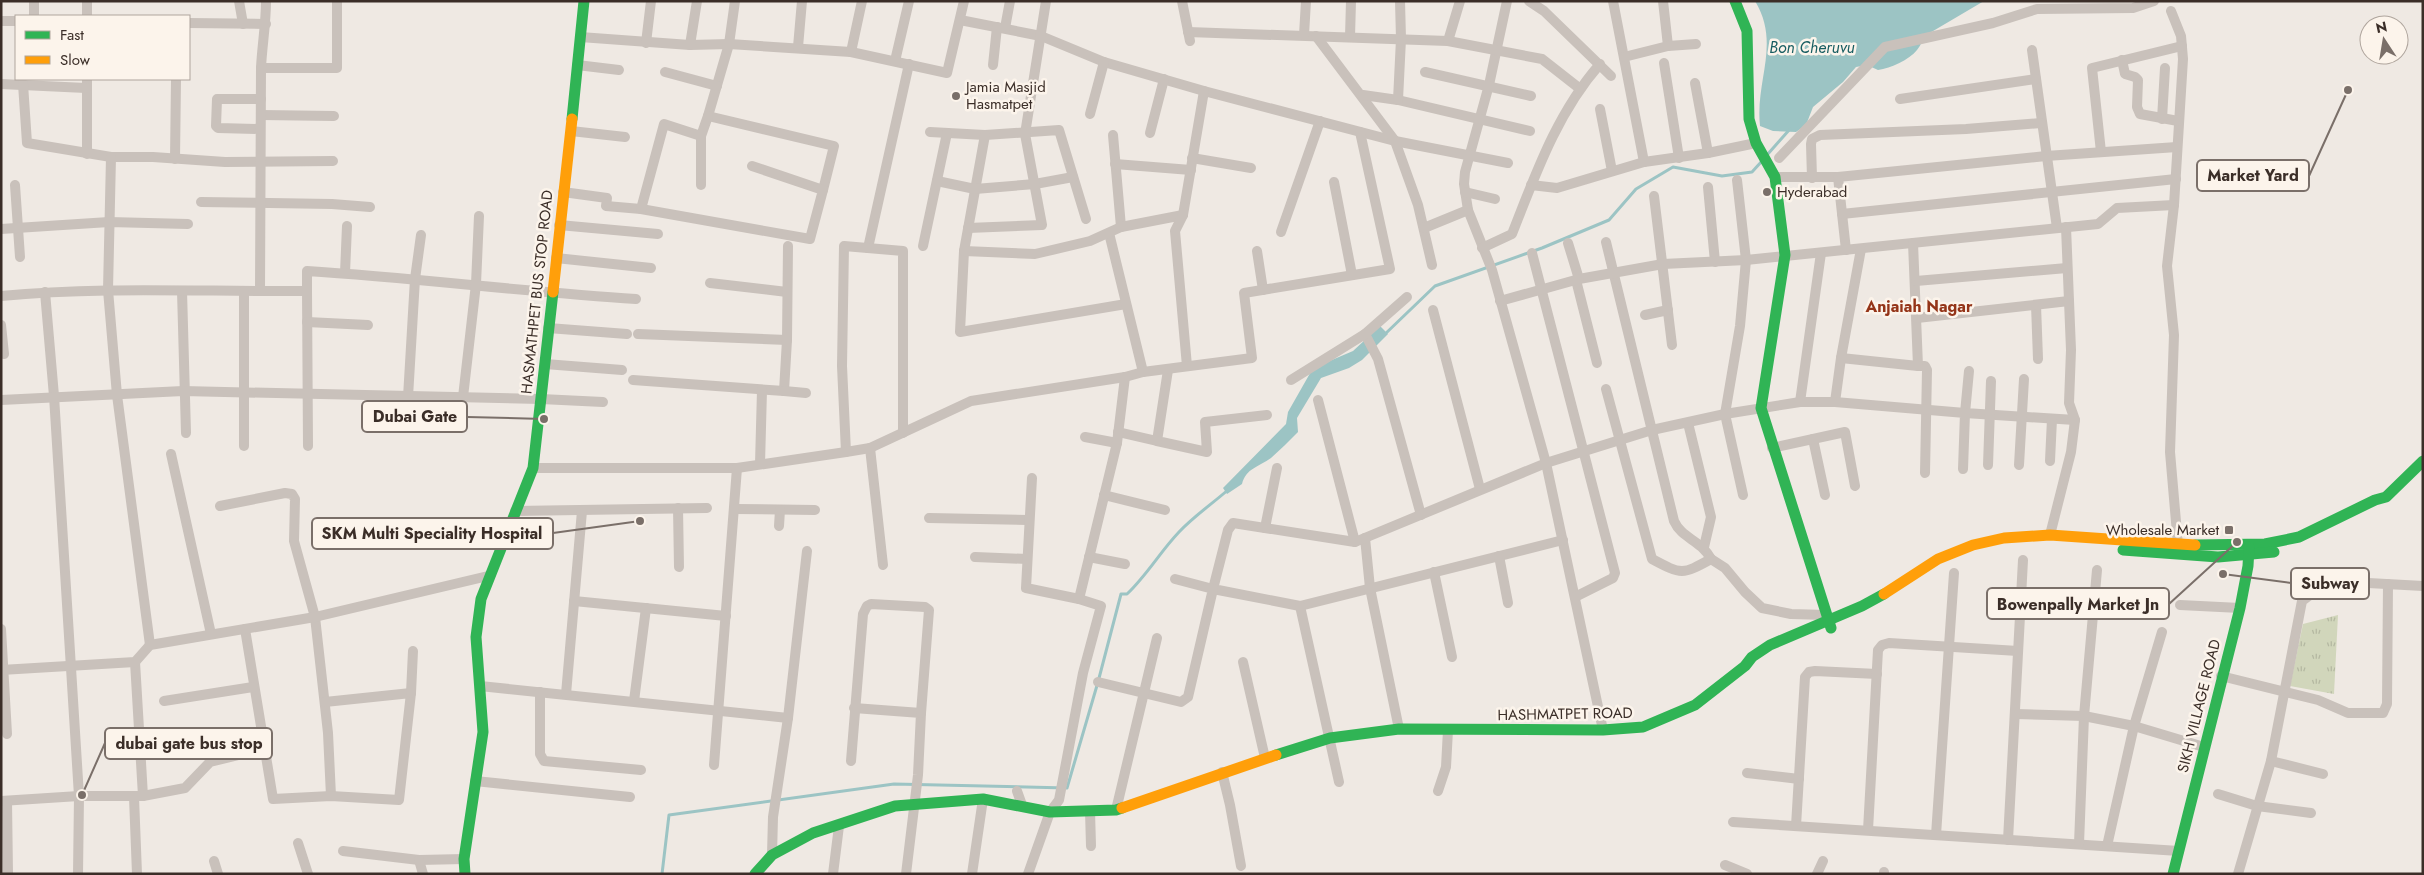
<svg xmlns="http://www.w3.org/2000/svg" width="2424" height="875" font-family="Jost,sans-serif">
<style>
.park{fill:url(#park-tufts)}
.water{fill:#9cc4c4}
.lines{fill:none;stroke-linecap:round;stroke-linejoin:round}
.stream{stroke:#9cc4c4;stroke-width:3}
.street{stroke:#c9c1bb;stroke-width:10}
.fast{stroke:#30b455;stroke-width:11}
.slow{stroke:#ff9f0a;stroke-width:11}
.poi-dot{fill:#7a6f69;stroke:#fcf4eb;stroke-width:2}
.labels{text-anchor:middle;stroke-width:5;stroke-linejoin:round;paint-order:stroke}
.poi-label{font-size:15px;fill:#3b2e28;stroke:#fcf4eb;text-anchor:start}
.street-label{font-size:15px;fill:#3b2e28;stroke:#fcf4eb}
.water-label{font-size:16px;font-style:italic;fill:#195e62;stroke:#fcf4eb}
.neighbourhood-label{font-size:16px;font-weight:bold;fill:#943418;stroke:#fcf4eb}
.leader{fill:none;stroke:#7a6f69;stroke-width:2}
.callout-dot{fill:#7a6f69;stroke:#fcf4eb;stroke-width:2}
.callout{fill:#fcf4eb;stroke:#7a6f69;stroke-width:2}
.callout-label{font-size:16px;text-anchor:middle;font-weight:bold;fill:#3b2e28}
</style>
<defs>
<pattern id="park-tufts" width="24" height="20" patternUnits="userSpaceOnUse" patternTransform="scale(1.25)"><rect width="24" height="20" fill="#d1d6bb"/><path d="M3 7l-1-3M5 7V3M7 7l1-3M15 17l-1-3M17 17v-4M19 17l1-3" fill="none" stroke="#b4b8a1"/></pattern>
</defs>
<rect width="100%" height="100%" fill="#efe9e3"/>
<polygon class="park" points="2338,615 2334,694 2290,686 2303,624"/>
<g class="water">
<path d="M1755 1H1984L1928 34C1922 39 1922 44 1917 50 1909 60 1891 68 1878 70L1867 65 1856 67 1843 82 1813 107 1806 125 1796 132 1773 131 1760 126C1755 80 1781 44 1755 1Z"/>
<path d="M1380 326 1388 334 1362 360 1349 368 1321 378 1297 418 1298 432C1289 441 1280 450 1271 458 1259 467 1246 468 1242 484L1227 494 1223 488 1286 424 1288 412 1313 368 1353 351Z"/>
</g>
<g class="lines">
<g class="stream">
<polyline points="1767,155 1790,129"/>
<polyline points="1384,335 1435,286 1542,248 1609,220 1636,189 1673,167 1722,176 1752,172 1762,161"/>
<path d="M662 874 669 815 894 784 1067 788 1098 682 1121 594H1127C1147 575 1160 552 1179 532 1194 516 1212 504 1229 489"/>
</g>
<g class="street">
<polyline points="34,1 34,16"/>
<polyline points="239,1 243,24"/>
<polyline points="735,1 729,44 708,116 834,146 823,190"/>
<polyline points="1182,1 1190,41"/>
<polyline points="1507,1 1489,85 1465,172 1464,184 1468,210 1492,270 1546,463 1603,730"/>
<polyline points="1529,1 1544,11 1611,76"/>
<polyline points="1613,1 1644,162"/>
<polyline points="1663,1 1668,46"/>
<polyline points="2171,11 2181,36 2183,59 2174,205 2167,266 2174,335 2170,452 2178,545"/>
<polyline points="87,16 87,1"/>
<polyline points="960,20 1041,36 1104,62 1204,91 1395,141 1508,163"/>
<polyline points="1,21 16,21"/>
<polyline points="189,23 266,24"/>
<polyline points="1005,28 1010,1"/>
<polyline points="1188,32 1448,41 1542,59 1579,88"/>
<polyline points="1304,35 1306,1"/>
<polyline points="1316,36 1395,141 1418,205 1432,265"/>
<polyline points="580,37 690,45 729,44 851,52 947,73 964,1"/>
<polyline points="1350,37 1351,1"/>
<polyline points="1448,41 1460,1"/>
<polyline points="646,43 651,1"/>
<polyline points="690,45 697,1"/>
<polyline points="798,47 802,1"/>
<polyline points="2032,50 2057,228"/>
<polyline points="851,52 862,1"/>
<polyline points="1624,57 1668,46 1696,44"/>
<polyline points="2122,60 2125,74 2135,77 2138,80 2137,107 2140,114 2178,121"/>
<polyline points="895,61 909,1"/>
<polyline points="1664,63 1679,158"/>
<polyline points="577,65 619,70"/>
<polyline points="993,65 997,27"/>
<polyline points="261,68 337,68 337,1"/>
<polyline points="665,72 717,86"/>
<polyline points="1425,72 1531,96"/>
<polyline points="87,79 87,154"/>
<polyline points="1695,83 1708,153"/>
<polyline points="1,84 86,88"/>
<polyline points="23,84 27,143 111,157 153,157 225,162 333,161"/>
<polyline points="1363,95 1398,100 1530,131"/>
<polyline points="1900,99 2036,79"/>
<polyline points="1398,100 1401,39 1400,1"/>
<polyline points="1600,109 1612,171"/>
<polyline points="1090,114 1104,62"/>
<polyline points="261,115 334,116"/>
<polyline points="2162,119 2165,68"/>
<polyline points="260,129 218,128 216,126 217,99 261,99"/>
<polyline points="571,131 625,137"/>
<polyline points="930,132 985,135 1059,130 1086,219"/>
<polyline points="1150,133 1164,79"/>
<polyline points="985,135 964,251 960,332 1126,304"/>
<polyline points="1113,135 1121,227"/>
<polyline points="2101,152 2092,68 2182,46"/>
<polyline points="111,157 108,290 117,395 150,645"/>
<polyline points="1192,158 1251,168"/>
<polyline points="1779,158 1885,47 1993,23 2037,9 2133,8 2154,1"/>
<polyline points="175,159 176,79"/>
<polyline points="1115,164 1191,170"/>
<polyline points="1775,177 1838,177 2046,156 2177,147"/>
<polyline points="1838,177 1846,250"/>
<polyline points="1812,178 1811,144 1812,139 1820,135 1966,129 2041,123"/>
<polyline points="1737,180 1746,260 1740,326 1725,414 1743,495"/>
<polyline points="937,181 975,189 1035,184 1073,177"/>
<polyline points="1334,182 1352,275"/>
<polyline points="15,185 20,257"/>
<polyline points="701,185 701,136"/>
<polyline points="1531,185 1557,188 1644,162 1708,153 1756,143"/>
<polyline points="1708,187 1715,262"/>
<polyline points="563,192 607,198 606,206 641,209 810,239 823,190 752,166"/>
<polyline points="1465,192 1495,199"/>
<polyline points="1654,196 1672,345"/>
<polyline points="201,202 332,204 370,207"/>
<polyline points="641,209 664,124 701,136 708,116"/>
<polyline points="1842,214 2176,179"/>
<polyline points="559,225 658,234"/>
<polyline points="968,228 1042,225 1025,134 1046,1"/>
<polyline points="1424,228 1468,210"/>
<polyline points="1,229 109,222 188,224"/>
<polyline points="1281,232 1320,121"/>
<polyline points="1109,233 1143,372"/>
<path d="M1606 242 1674 521C1682 539 1700 539 1711 559"/>
<polyline points="1568,243 1579,279 1663,264 1746,260 2098,224 2117,208 2174,205"/>
<polyline points="1913,243 1918,366 1925,366 1927,370 1925,473"/>
<polyline points="923,246 947,133"/>
<polyline points="868,248 909,64"/>
<path d="M1482 248 1512 234C1536 173 1557 113 1600 64"/>
<polyline points="964,251 1035,254 1090,241 1121,227 1183,215"/>
<polyline points="1257,251 1263,290"/>
<polyline points="1532,253 1615,573 1613,578 1575,597"/>
<polyline points="556,258 651,268"/>
<polyline points="345,273 347,226"/>
<polyline points="1576,280 1597,363"/>
<polyline points="1916,281 2067,268"/>
<polyline points="710,283 787,292"/>
<polyline points="182,291 186,433"/>
<path d="M260 291 261 68C262 46 266 24 266 1"/>
<polyline points="307,291 308,446"/>
<polyline points="45,292 54,396 79,796 78,874"/>
<path d="M1 296C103 286 205 292 307 291V271C417 278 526 292 636 299"/>
<polyline points="1500,301 1579,279"/>
<polyline points="2036,305 2038,359"/>
<polyline points="1433,310 1480,489"/>
<polyline points="1645,315 1668,310"/>
<polyline points="1917,318 2069,301"/>
<polyline points="307,322 368,325"/>
<polyline points="1,325 4,354"/>
<polyline points="548,328 627,334"/>
<polyline points="638,334 787,340"/>
<polyline points="1365,334 1378,359 1421,515"/>
<polyline points="1841,358 1918,366"/>
<polyline points="545,364 622,370"/>
<polyline points="1187,366 1175,231 1183,215 1204,91"/>
<polyline points="1168,370 1157,441 1207,452 1205,422 1267,415"/>
<polyline points="1969,371 1965,413 2075,420"/>
<polyline points="633,380 784,391 787,340 788,246"/>
<polyline points="1291,380 1365,334 1407,297"/>
<path d="M1606 389 1652 559C1682 575 1682 575 1711 559L1725 568 1745 592 1762 608 1791 614 1826 615"/>
<polyline points="784,391 806,393"/>
<polyline points="408,397 415,279 421,235"/>
<polyline points="463,397 476,284 479,216"/>
<polyline points="1,400 183,391 541,399 603,402"/>
<polyline points="1318,400 1355,542"/>
<polyline points="1800,402 1821,253"/>
<polyline points="1835,402 1841,358 1861,249"/>
<polyline points="1688,423 1711,517 1704,547"/>
<polyline points="1118,432 1157,441"/>
<polyline points="1085,437 1117,443"/>
<polyline points="1813,439 1825,495"/>
<polyline points="244,446 244,291"/>
<polyline points="870,448 883,565"/>
<polyline points="1772,448 1845,432 1855,486"/>
<polyline points="846,452 842,366 844,246 903,251 903,433"/>
<polyline points="171,454 211,634"/>
<polyline points="2050,461 2052,419"/>
<polyline points="760,464 762,390"/>
<polyline points="1988,465 1991,381"/>
<polyline points="2019,465 2024,379"/>
<polyline points="533,468 737,468 846,452 870,448 971,401 1125,377 1143,372 1252,358 1244,293 1390,269 1360,132"/>
<polyline points="1104,495 1165,510"/>
<polyline points="220,506 285,493 292,494 295,499 294,541 315,617 328,733 331,796"/>
<polyline points="678,508 679,567"/>
<polyline points="735,509 815,510"/>
<polyline points="515,511 707,508"/>
<polyline points="929,518 1028,520"/>
<polyline points="779,526 780,510"/>
<polyline points="1265,528 1277,468"/>
<polyline points="2050,535 2071,452 2075,420 2069,403 2071,350 2066,227"/>
<polyline points="1365,538 1370,588 1399,729"/>
<polyline points="1563,540 1300,606 1213,589 1228,530 1233,523 1355,542 1546,463 1652,430 1725,414 1800,402 1835,402 1965,413 1963,469"/>
<polyline points="1499,556 1508,603"/>
<polyline points="975,557 1027,559"/>
<polyline points="1089,557 1125,564"/>
<polyline points="1434,572 1452,657"/>
<polyline points="1079,599 1117,443 1125,377"/>
<polyline points="574,601 726,616"/>
<polyline points="2180,605 2240,608"/>
<polyline points="1300,606 1339,782"/>
<polyline points="1,629 7,734"/>
<polyline points="245,629 273,799 331,796 399,800 411,693 325,702"/>
<polyline points="135,662 143,796"/>
<polyline points="1243,662 1265,758"/>
<polyline points="1,670 135,662 150,645 315,617 488,576"/>
<polyline points="2221,676 2318,700 2348,713 2383,713 2387,704 2388,584"/>
<polyline points="1098,682 1181,702 1188,697 1213,589 1175,579"/>
<polyline points="480,686 788,718"/>
<polyline points="540,692 540,754 544,761 641,770"/>
<polyline points="411,693 413,651"/>
<polyline points="566,694 582,511"/>
<polyline points="164,701 253,687"/>
<polyline points="634,701 646,608"/>
<polyline points="854,708 921,713 918,775 906,874"/>
<polyline points="2016,714 2084,716 2134,726 2204,747"/>
<polyline points="851,761 863,614 867,606 871,604 925,607 929,610 921,713"/>
<polyline points="2271,761 2323,774"/>
<polyline points="714,765 737,468"/>
<polyline points="1222,772 1230,805 1241,866"/>
<polyline points="1747,773 1799,779"/>
<polyline points="475,781 630,797"/>
<polyline points="1017,791 1022,805"/>
<polyline points="1438,791 1446,767 1448,730"/>
<polyline points="2218,794 2257,806 2311,813"/>
<polyline points="134,797 137,874"/>
<polyline points="1,801 79,796 143,796 185,788 210,762 263,749"/>
<polyline points="7,801 8,874"/>
<polyline points="1116,810 1157,638"/>
<polyline points="1090,811 1091,846"/>
<polyline points="1733,822 2179,851"/>
<polyline points="1796,826 1805,677 1809,672 1815,671 1877,674"/>
<polyline points="1868,830 1878,650 1882,645 1889,643 2018,651"/>
<polyline points="1936,835 1954,573"/>
<polyline points="2008,840 2023,560"/>
<polyline points="298,843 308,874"/>
<polyline points="2079,844 2084,716 2097,570"/>
<polyline points="2107,846 2134,726 2162,632"/>
<polyline points="343,851 419,860 464,859"/>
<polyline points="772,855 773,817 788,718 807,551"/>
<polyline points="419,860 423,874"/>
<polyline points="214,861 218,874"/>
<polyline points="1725,865 1747,874"/>
<polyline points="833,874 839,826"/>
<polyline points="972,874 983,799"/>
<polyline points="1028,874 1050,812 1059,800 1083,673 1101,606 1079,599 1026,588 1032,478"/>
<polyline points="1817,874 1823,861"/>
<polyline points="1884,874 1884,872"/>
<polyline points="2238,874 2271,761 2302,601 2310,595 2350,582 2423,586"/>
</g>
<g class="fast">
<polyline points="1735,1 1747,31 1749,119 1756,143 1775,177 1785,255 1761,408 1831,628"/>
<polyline points="572,119 584,1"/>
<polyline points="2195,545 2265,544 2299,537 2375,500 2386,497 2423,461"/>
<polyline points="2123,550 2218,557 2274,552"/>
<polyline points="1276,755 1330,738 1399,729 1603,730 1643,727 1695,705 1745,666 1752,657 1770,645 1862,606 1884,594"/>
<polyline points="465,874 464,859 483,732 476,637 481,599 533,468 553,292"/>
<polyline points="755,874 772,855 813,833 895,806 983,799 1050,812 1116,810 1122,808"/>
<polyline points="2173,874 2240,608 2248,566 2249,547"/>
</g>
<g class="slow">
<polyline points="553,292 572,119"/>
<polyline points="1884,594 1938,559 1973,545 2004,538 2050,535 2195,545"/>
<polyline points="1122,808 1276,755"/>
</g>
</g>
<g class="poi-dot">
<circle cx="956" cy="96" r="5"/>
<circle cx="1767" cy="192" r="5"/>
<rect x="2224" y="525" width="10" height="10" rx="2.5"/>
</g>
<g class="labels">
<g class="poi-label">
<text x="966" y="92">Jamia Masjid<tspan x="966" dy="17">Hasmatpet</tspan></text>
<text x="1777" y="197">Hyderabad</text>
<text x="2219" y="535" text-anchor="end">Wholesale Market</text>
</g>
<g class="street-label">
<text transform="translate(537 292) rotate(-84)" y="5">HASMATHPET BUS STOP ROAD</text>
<text transform="translate(2199 706) rotate(-76)" y="5">SIKH VILLAGE ROAD</text>
<text transform="translate(1565 714) rotate(-1)" y="5">HASHMATPET ROAD</text>
</g>
<g class="water-label">
<text x="1812" y="53">Bon Cheruvu</text>
</g>
<g class="neighbourhood-label">
<text x="1919" y="312">Anjaiah Nagar</text>
</g>
</g>
<path class="leader" d="M2348 90L2309 176M544 419L467 417M640 521L553 533M2223 574L2291 583M2237 542L2169 604M82 795L105 743"/>
<g class="callout-dot">
<circle cx="2348" cy="90" r="5"/>
<circle cx="544" cy="419" r="5"/>
<circle cx="640" cy="521" r="5"/>
<circle cx="2223" cy="574" r="5"/>
<circle cx="2237" cy="542" r="5"/>
<circle cx="82" cy="795" r="5"/>
</g>
<g class="callout">
<rect x="2197" y="160" width="112" height="31" rx="5"/>
<rect x="362" y="401" width="105" height="31" rx="5"/>
<rect x="312" y="518" width="241" height="31" rx="5"/>
<rect x="2291" y="568" width="78" height="31" rx="5"/>
<rect x="1987" y="588" width="182" height="31" rx="5"/>
<rect x="105" y="728" width="167" height="31" rx="5"/>
</g>
<g class="callout-label">
<text x="2253" y="181">Market Yard</text>
<text x="415" y="422">Dubai Gate</text>
<text x="432" y="539">SKM Multi Speciality Hospital</text>
<text x="2330" y="589">Subway</text>
<text x="2078" y="610">Bowenpally Market Jn</text>
<text x="189" y="749">dubai gate bus stop</text>
</g>
<rect width="2424" height="875" fill="none" stroke="#3b2e28" stroke-width="5"/>
<rect x="15" y="15" width="175" height="65" fill="#fcf4eb" stroke="#afa59d"/>
<rect x="25" y="31" width="25" height="8" fill="#30b455" stroke="#afa59d"/>
<text x="60" y="40" font-size="15" fill="#3b2e28">Fast</text>
<rect x="25" y="56" width="25" height="8" fill="#ff9f0a" stroke="#afa59d"/>
<text x="60" y="65" font-size="15" fill="#3b2e28">Slow</text>
<g transform="translate(2384 40) rotate(348)"><circle r="24" fill="#fcf4eb" stroke="#afa59d"/>
<path d="M0-4L9 19L0 12L-9 19Z" fill="#7a6f69"/>
<text y="-8" font-size="14" font-weight="bold" text-anchor="middle" fill="#3b2e28">N</text>
</g>
</svg>
